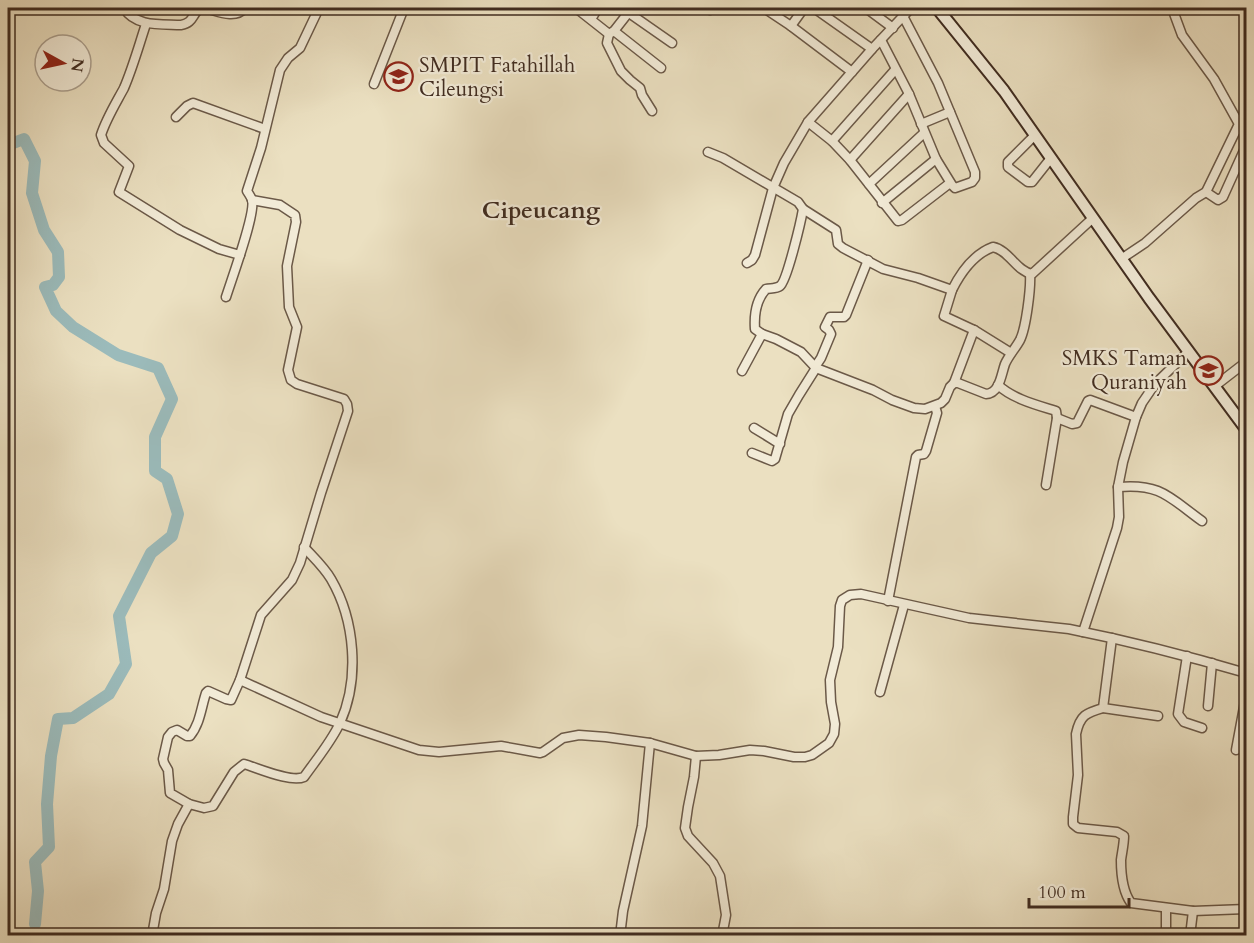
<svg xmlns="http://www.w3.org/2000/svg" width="1254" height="943" font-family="Cardo,serif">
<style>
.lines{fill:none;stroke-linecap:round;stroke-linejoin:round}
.river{stroke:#9bbbbb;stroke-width:12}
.street-casing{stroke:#6b5948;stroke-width:11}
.secondary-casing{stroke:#402c20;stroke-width:14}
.street{stroke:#f2ebd7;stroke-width:8}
.secondary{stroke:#f2ebd7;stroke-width:10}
.labels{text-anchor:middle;stroke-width:4.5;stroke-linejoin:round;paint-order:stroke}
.poi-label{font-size:21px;fill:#402c20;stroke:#f2ebd7;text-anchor:start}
.quarter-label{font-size:24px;font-weight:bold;fill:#402c20;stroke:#f2ebd7}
</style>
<rect width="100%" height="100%" fill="#ebe0c1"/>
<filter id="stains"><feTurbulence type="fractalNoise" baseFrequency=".00333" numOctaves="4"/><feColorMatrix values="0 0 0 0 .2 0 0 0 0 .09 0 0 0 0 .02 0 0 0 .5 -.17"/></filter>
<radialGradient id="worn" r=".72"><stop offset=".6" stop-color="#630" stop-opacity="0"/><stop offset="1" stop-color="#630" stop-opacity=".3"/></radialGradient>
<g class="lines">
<polyline class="river" points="8,145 24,139 35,161 32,193 44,230 58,252 59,277 53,285 45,287 56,311 73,327 118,355 158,368 172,399 155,437 155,471 167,479 178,514 172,536 151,553 119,616 126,664 109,694 73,718 58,719 51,756 47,804 49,847 35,862 38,891 35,924"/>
<defs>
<g id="street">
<path d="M124 8C135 27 161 24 181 25 196 23 191 9 205 8 217 11 235 20 245 8"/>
<polyline points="576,8 609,34"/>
<polyline points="632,8 614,31 609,34 607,43 621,71 630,80 640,88 642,95 652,111"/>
<polyline points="707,8 710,10"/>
<polyline points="764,8 791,26 852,72"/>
<polyline points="814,8 872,49"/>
<polyline points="866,8 893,28"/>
<polyline points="629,13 672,43"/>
<polyline points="591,19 598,8"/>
<path d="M146 24C139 45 133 67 124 88 116 103 106 119 101 135L104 143 129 166 119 192 180 230 219 249 240 255"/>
<polyline points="791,26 804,8"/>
<polyline points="614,31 661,68"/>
<polyline points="881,40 909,94 936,159 952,185 955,188 972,182 975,178 975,172 938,83 903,16"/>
<polyline points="374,84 404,8"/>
<polyline points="176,117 187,106 193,103 265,129"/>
<polyline points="808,122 832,141 850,160 898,221 902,220 950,183"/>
<polyline points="921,124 950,112"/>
<polyline points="1034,136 1008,162 1008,167 1028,182 1032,182 1051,158"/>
<polyline points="832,141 895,70"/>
<path d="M708 152 723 158 798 202 803 209C801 221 787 281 780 286 776 289 770 288 766 289 756 300 754 315 755 329L762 334 742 371"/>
<polyline points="850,160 909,94"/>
<polyline points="869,184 924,133"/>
<polyline points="1206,192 1218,200 1223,197 1246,146"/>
<polyline points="882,203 936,159"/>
<path d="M803 209 836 230 838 244 843 248 883 269 918 278 952 290C961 272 974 254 993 247 1009 250 1016 271 1032 274L1093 218"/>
<polyline points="1121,259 1145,243 1196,198 1206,192 1239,124 1214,79 1182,35 1172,8"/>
<polyline points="747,263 752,260 755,255 773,188 784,163 808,122 872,49 911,8"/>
<polyline points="952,290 944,316 974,330 1011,353"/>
<path d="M226 297C231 281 256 213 252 200 251 197 249 194 247 191L261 148 280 70 288 58 300 48 319 8"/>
<path d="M762 334 776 339 801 352 816 368 873 390 892 400 914 408 925 409 941 403 945 399 950 387 954 383H958L986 394C1000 393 1001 375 1005 364 1009 355 1015 349 1020 340 1026 328 1031 288 1030 274"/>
<polyline points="815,367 821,358 831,334 829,330 825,327 830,317 844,317 846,315 868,260"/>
<polyline points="954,383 974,330"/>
<path d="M998 385C1013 399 1037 405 1056 411L1057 418"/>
<polyline points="1215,386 1246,362"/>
<polyline points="754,428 780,444"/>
<polyline points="752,453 772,461 775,459 788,414 799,395 816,368"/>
<polyline points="1046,485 1057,418 1072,424 1077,423 1088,401 1090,400 1136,417"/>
<path d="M1118 487C1161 483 1170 498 1202 521"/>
<polyline points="888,601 916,457 918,455 924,454 926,451 937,413 935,406"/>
<polyline points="1083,632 1117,528 1119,517 1118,487 1123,462 1136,417 1142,403 1155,384 1189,351"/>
<path d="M1112 638 1103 708C1086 713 1080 715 1076 734L1078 775 1073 817V824L1078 828 1117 832 1124 836C1124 844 1122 852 1121 860 1121 873 1123 892 1131 903L1193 911 1246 909"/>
<polyline points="1187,656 1178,714 1184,722 1202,728"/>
<path d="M240 680 321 717 419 750 439 752 501 746 540 753 543 752 563 738 579 735 606 737 650 743 696 756 719 755 750 750 764 751 794 757H805L812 755 829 743 834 734 835 724 831 702 830 680 838 647 840 606 842 600 850 595 861 594 969 618 1069 629C1129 641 1188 656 1246 673"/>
<polyline points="880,692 904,605"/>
<polyline points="1208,706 1212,663"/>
<polyline points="1103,708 1158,716"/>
<polyline points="1236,750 1246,696"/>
<polyline points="696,756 694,777 688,807 685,828 688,836 713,863 720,876 726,915 722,936"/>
<path d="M189 804 170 793 168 770 164 763 163 759 168 737 172 732 177 730 187 736H190C200 724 201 708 206 693L208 691 226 699 231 700 240 680 261 615 292 580 300 563 321 493 348 411 347 404 344 399 297 384 291 380 288 370 297 327 289 307 287 266 296 222 295 215 280 205 252 200"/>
<polyline points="1166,908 1166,936"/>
<path d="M152 936 156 913 164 889 172 841 178 824 189 804 204 808 213 806 234 772 244 764C258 768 291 783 304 777 316 760 331 742 340 723 360 679 355 620 331 579 324 567 313 557 304 547"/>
<polyline points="620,936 623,911 642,826 650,743"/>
<polyline points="1190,936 1193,911"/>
</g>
<polyline id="secondary" points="937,8 1004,91 1149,298 1246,429"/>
</defs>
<use href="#street" class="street-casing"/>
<use href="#secondary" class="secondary-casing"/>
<use href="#street" class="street"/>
<use href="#secondary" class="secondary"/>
</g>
<defs>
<symbol id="school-ring" viewBox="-11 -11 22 22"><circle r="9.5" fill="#f2ebd7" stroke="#8f2418" stroke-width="1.5"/><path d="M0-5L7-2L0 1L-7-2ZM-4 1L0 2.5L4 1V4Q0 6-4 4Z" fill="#8f2418"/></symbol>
</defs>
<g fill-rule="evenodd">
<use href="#school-ring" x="382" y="60" width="33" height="33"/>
<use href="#school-ring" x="1192" y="354" width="33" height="33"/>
</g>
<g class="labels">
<g class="poi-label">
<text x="419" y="72">SMPIT Fatahillah<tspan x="419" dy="24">Cileungsi</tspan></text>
<text x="1187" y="365" text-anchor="end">SMKS Taman<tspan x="1187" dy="24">Quraniyah</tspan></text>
</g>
<g class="quarter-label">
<text x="541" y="218">Cipeucang</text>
</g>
</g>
<rect width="1254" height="943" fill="none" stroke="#ebe0c1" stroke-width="30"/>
<rect x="9" y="9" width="1236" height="925" fill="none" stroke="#402c20" stroke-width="3"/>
<rect x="15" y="15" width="1224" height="913" fill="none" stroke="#402c20" stroke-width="1.5"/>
<g transform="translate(63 63) rotate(98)"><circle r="28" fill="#f2ebd7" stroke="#ab9f8e" stroke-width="1.5"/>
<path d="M0-4.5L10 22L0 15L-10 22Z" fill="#8f2418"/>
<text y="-9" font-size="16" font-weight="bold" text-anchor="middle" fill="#402c20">N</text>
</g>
<path d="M1029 898v9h100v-9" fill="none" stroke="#402c20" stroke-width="3"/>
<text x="1038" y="898" font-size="18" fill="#402c20" stroke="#f2ebd7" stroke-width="4.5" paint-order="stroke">100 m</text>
<rect width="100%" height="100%" filter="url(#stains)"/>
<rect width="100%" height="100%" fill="url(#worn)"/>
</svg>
